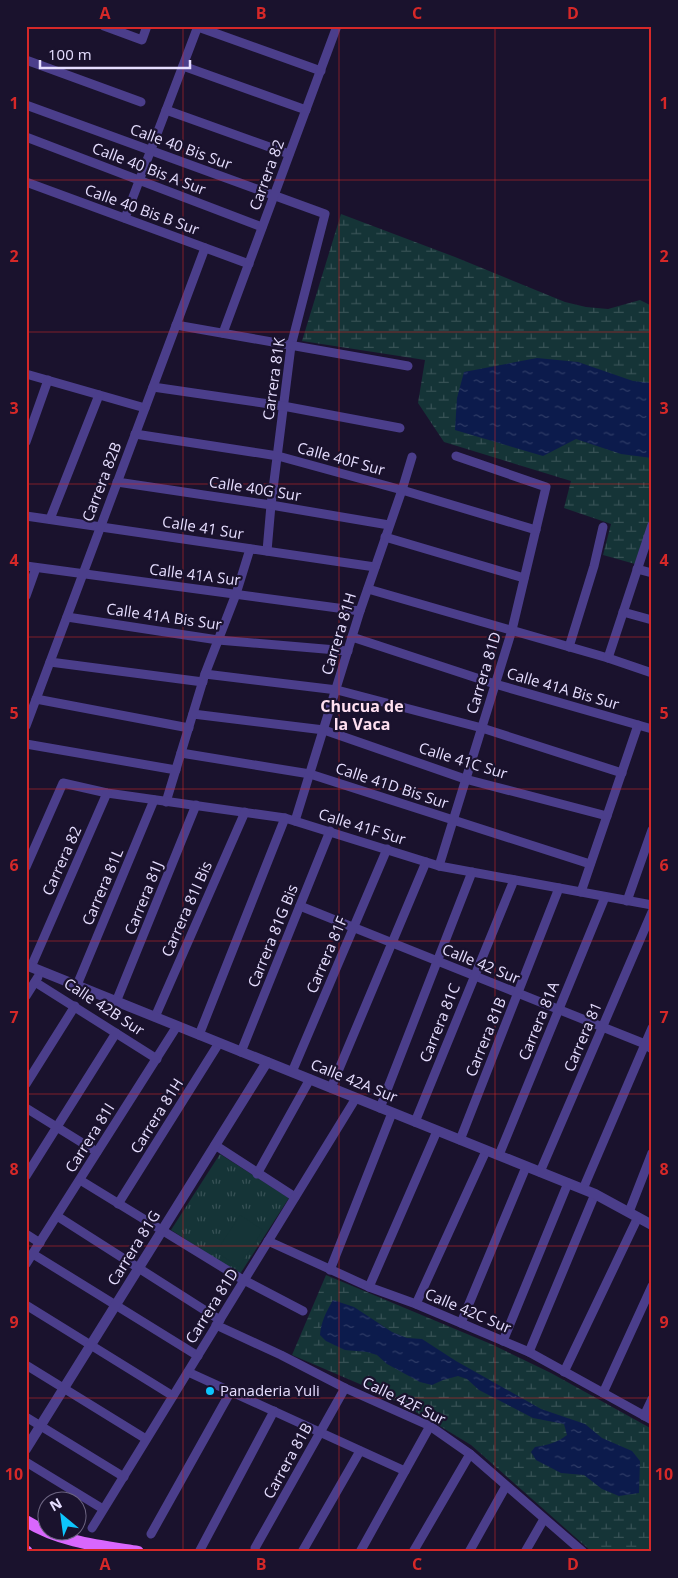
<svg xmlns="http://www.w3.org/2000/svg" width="678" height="1578" font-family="'Open Sans',sans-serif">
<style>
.wetland{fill:url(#wetland-marsh)}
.park{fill:url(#park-tufts)}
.pitch{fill:#153437}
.water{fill:url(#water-ripples)}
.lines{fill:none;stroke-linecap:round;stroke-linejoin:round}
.minor{stroke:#4b3e8b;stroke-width:9}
.tertiary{stroke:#4b3e8b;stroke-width:10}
.primary{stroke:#d867fd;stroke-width:12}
.grid{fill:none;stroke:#d62828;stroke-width:1;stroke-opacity:0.55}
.poi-dot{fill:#0dc5fc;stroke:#1a122d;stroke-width:2}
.labels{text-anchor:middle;stroke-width:4.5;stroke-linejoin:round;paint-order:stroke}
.street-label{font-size:15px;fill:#e6deff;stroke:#1a122d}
.poi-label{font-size:15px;fill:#e6deff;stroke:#1a122d;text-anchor:start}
.neighbourhood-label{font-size:16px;font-weight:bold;fill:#ffe0f0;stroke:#1a122d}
.neatline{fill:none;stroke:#d62828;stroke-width:2}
.grid-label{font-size:16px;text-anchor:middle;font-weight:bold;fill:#d62828}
</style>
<defs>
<pattern id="wetland-marsh" width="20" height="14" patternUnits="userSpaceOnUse" patternTransform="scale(1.25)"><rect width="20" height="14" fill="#153437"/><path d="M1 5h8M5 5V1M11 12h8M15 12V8" fill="none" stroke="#375155"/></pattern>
<pattern id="park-tufts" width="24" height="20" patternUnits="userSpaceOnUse" patternTransform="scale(1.25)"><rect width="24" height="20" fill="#153437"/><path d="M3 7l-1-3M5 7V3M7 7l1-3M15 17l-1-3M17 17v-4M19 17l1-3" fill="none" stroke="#375155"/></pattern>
<pattern id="water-ripples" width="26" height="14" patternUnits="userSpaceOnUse" patternTransform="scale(1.25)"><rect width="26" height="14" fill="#0c1b4c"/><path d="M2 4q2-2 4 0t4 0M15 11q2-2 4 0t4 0" fill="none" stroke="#2f3c67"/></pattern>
</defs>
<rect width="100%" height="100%" fill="#1a122d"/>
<g class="wetland">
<polygon points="341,214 455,257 565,302 586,307 608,309 640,300 652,306 652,512 635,564 603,555 611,524 564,508 571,481 444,442 418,403 425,360 302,341"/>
<polygon points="326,1275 491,1344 551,1373 652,1429 652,1552 592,1552 471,1445 425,1417 376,1391 292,1355"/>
</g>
<polygon class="park" points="220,1154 289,1198 240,1274 171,1230"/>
<polygon class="pitch" points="240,1215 263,1230 239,1267 216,1252"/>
<g class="water">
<polygon points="537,358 578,362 633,381 652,383 652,458 621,454 576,439 543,456 455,430 457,398 464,372"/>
<path d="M333 1300 354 1307 392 1332 407 1338 422 1339 456 1361 541 1409 585 1424 602 1438 632 1451 640 1461 639 1493 619 1496 602 1489 584 1475 561 1473 536 1460 531 1452 535 1447C547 1445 557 1443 567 1435L564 1424 533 1418 479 1390 467 1379 458 1376 443 1380 432 1385 420 1382 387 1364 377 1355 367 1352 345 1350 326 1341 320 1335C321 1322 326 1312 333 1300Z"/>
</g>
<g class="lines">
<g class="minor">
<polyline points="104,26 142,40 147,26"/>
<polyline points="198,27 321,71"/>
<polyline points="26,60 141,102"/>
<polyline points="183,66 306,110"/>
<polyline points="26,105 325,214 291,346 271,505 267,551"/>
<polyline points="166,110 289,154"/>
<polyline points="26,137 262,227"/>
<polyline points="26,182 249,264"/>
<polyline points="125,218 198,26"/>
<polyline points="176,325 408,366"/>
<polyline points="223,333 337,26"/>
<polyline points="26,374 145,408"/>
<polyline points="153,387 283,406 400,428"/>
<polyline points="135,434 278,456 402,490 536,530"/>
<polyline points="26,442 48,380"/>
<polyline points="117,482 271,505 389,525"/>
<polyline points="26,516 375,567"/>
<polyline points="50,519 99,395"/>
<polyline points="385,537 524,578"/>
<polyline points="26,566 360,611"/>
<polyline points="637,569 652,573"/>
<polyline points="368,589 608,658 652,673"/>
<polyline points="26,596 36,568"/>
<polyline points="623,612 652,620"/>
<polyline points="67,617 218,640 348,651"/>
<polyline points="352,637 495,684 652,729"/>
<polyline points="569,647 594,566 603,527"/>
<polyline points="608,658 652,525"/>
<polyline points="50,662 203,682"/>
<polyline points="205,674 337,690 482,728 622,773"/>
<polyline points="36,699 189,728"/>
<polyline points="193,714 324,730 465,779 607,816"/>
<polyline points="26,726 205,248"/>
<polyline points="26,744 176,770"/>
<polyline points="181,753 310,774 590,864"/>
<polyline points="166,802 205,674 236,594 250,549"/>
<polyline points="295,821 360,611 402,490 412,457"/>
<polyline points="439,866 512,630 546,487 456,456"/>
<polyline points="26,867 63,783 107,793 285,818 439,866 652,905"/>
<polyline points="581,892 638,725"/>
<polyline points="627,901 652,830"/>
<polyline points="300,906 645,1044 652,1049"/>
<polyline points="31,967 107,793"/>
<polyline points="35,982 157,1059"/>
<polyline points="77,985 154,800"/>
<polyline points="26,996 38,977"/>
<polyline points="116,1002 196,805"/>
<polyline points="155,1017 245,812"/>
<polyline points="199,1035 285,818"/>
<polyline points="241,1052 330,831"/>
<polyline points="292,1072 387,849"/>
<polyline points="26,1084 75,1006"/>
<polyline points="331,1088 426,862"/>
<polyline points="26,1108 97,1152"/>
<polyline points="380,1108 472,872"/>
<polyline points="415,1122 514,880"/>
<polyline points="460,1140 559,888"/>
<polyline points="215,1145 295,1197"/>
<polyline points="499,1155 605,897"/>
<polyline points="540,1172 652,912"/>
<polyline points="257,1174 310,1079"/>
<polyline points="26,1176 116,1033"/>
<polyline points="80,1180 240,1278 303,1311"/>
<polyline points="583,1189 652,1028"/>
<polyline points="118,1204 219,1043"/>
<polyline points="629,1212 652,1153"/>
<polyline points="57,1216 220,1320"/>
<polyline points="26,1234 40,1243"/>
<polyline points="268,1241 369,1287 416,1304 529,1352 652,1420"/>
<polyline points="33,1254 198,1356"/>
<polyline points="26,1264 177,1026"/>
<polyline points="330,1270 392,1113"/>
<polyline points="369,1287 437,1131"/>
<polyline points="416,1304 486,1151"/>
<polyline points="26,1305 173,1396"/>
<polyline points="461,1323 526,1167"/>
<polyline points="216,1325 281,1355 345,1388 430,1426 470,1454 583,1552"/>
<polyline points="503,1341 568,1183"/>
<polyline points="529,1352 595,1194"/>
<polyline points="26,1365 146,1439"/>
<polyline points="188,1372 405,1471"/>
<polyline points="564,1372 638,1217"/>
<polyline points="603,1393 652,1286"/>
<polyline points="644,1416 652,1399"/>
<polyline points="26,1417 124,1477"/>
<polyline points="26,1462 103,1509"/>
<polyline points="92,1528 356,1098"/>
<polyline points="151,1534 231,1391"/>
<polyline points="255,1548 345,1388"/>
<polyline points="199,1552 274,1411"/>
<polyline points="302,1552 360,1451"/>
<polyline points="360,1552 430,1426"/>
<polyline points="413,1552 470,1454"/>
<polyline points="469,1552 506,1486"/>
<polyline points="525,1552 544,1519"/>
</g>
<g class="tertiary">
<polyline points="26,965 595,1194 652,1225"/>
<polyline points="26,1449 267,1062"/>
</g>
<g class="primary">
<path d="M26 1521C60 1542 100 1546 138 1552"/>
<polyline points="26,1551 27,1552"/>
</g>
</g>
<path class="grid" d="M183 26V1552M339 26V1552M495 26V1552M26 180H652M26 332H652M26 484H652M26 637H652M26 789H652M26 941H652M26 1094H652M26 1246H652M26 1398H652"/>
<circle class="poi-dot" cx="210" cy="1391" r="5"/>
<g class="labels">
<g class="street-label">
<text transform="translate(181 147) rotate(20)" y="5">Calle 40 Bis Sur</text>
<text transform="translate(149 169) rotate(21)" y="5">Calle 40 Bis A Sur</text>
<text transform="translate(267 175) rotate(-70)" y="5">Carrera 82</text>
<text transform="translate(142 210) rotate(20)" y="5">Calle 40 Bis B Sur</text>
<text transform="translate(274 379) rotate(-82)" y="5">Carrera 81K</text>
<text transform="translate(341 459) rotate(15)" y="5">Calle 40F Sur</text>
<text transform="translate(102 482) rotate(-69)" y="5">Carrera 82B</text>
<text transform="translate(255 489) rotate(9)" y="5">Calle 40G Sur</text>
<text transform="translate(203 528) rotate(9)" y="5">Calle 41 Sur</text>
<text transform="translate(195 575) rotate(7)" y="5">Calle 41A Sur</text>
<text transform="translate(164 617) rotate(8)" y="5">Calle 41A Bis Sur</text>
<text transform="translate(339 634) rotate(-73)" y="5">Carrera 81H</text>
<text transform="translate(484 673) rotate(-73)" y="5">Carrera 81D</text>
<text transform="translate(563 689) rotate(16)" y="5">Calle 41A Bis Sur</text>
<text transform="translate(463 761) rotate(17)" y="5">Calle 41C Sur</text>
<text transform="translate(392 786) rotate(18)" y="5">Calle 41D Bis Sur</text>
<text transform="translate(362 827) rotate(17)" y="5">Calle 41F Sur</text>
<text transform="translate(62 861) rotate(-66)" y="5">Carrera 82</text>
<text transform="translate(103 887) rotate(-67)" y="5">Carrera 81L</text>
<text transform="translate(144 898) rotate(-68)" y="5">Carrera 81J</text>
<text transform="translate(187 909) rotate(-66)" y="5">Carrera 81I Bis</text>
<text transform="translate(273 936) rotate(-68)" y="5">Carrera 81G Bis</text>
<text transform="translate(327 955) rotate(-67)" y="5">Carrera 81F</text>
<text transform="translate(481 964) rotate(22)" y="5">Calle 42 Sur</text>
<text transform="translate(104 1007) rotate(33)" y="5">Calle 42B Sur</text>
<text transform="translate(539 1021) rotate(-68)" y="5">Carrera 81A</text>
<text transform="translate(440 1023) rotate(-68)" y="5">Carrera 81C</text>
<text transform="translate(486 1037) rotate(-68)" y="5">Carrera 81B</text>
<text transform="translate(583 1037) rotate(-67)" y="5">Carrera 81</text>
<text transform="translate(354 1081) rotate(22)" y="5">Calle 42A Sur</text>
<text transform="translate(157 1116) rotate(-58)" y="5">Carrera 81H</text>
<text transform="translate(90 1138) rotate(-58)" y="5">Carrera 81I</text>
<text transform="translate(134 1248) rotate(-58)" y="5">Carrera 81G</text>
<text transform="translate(212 1306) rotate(-58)" y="5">Carrera 81D</text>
<text transform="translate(468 1311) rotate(23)" y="5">Calle 42C Sur</text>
<text transform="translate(404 1401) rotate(26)" y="5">Calle 42F Sur</text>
<text transform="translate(288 1461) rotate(-61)" y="5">Carrera 81B</text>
</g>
<g class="poi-label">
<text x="220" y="1396">Panaderia Yuli</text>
</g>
<g class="neighbourhood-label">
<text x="362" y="712">Chucua de<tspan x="362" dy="18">la Vaca</tspan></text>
</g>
</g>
<rect width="678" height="1578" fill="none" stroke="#1a122d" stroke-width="55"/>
<g transform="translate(62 1516) rotate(331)"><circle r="24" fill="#1a122d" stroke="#6c6481"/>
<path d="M0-4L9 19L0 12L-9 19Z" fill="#0dc5fc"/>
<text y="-8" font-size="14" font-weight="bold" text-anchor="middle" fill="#e6deff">N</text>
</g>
<path d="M40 60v8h150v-8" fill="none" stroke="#e6deff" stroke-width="2.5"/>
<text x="48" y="60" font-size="15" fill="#e6deff" stroke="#1a122d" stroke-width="4" paint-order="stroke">100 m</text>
<rect x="28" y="28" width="622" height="1522" class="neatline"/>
<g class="grid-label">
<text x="105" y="19">A</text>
<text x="261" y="19">B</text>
<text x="417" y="19">C</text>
<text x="573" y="19">D</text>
<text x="14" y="109">1</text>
<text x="664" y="109">1</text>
<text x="14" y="262">2</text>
<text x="664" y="262">2</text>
<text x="14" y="414">3</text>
<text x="664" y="414">3</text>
<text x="14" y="566">4</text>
<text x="664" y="566">4</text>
<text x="14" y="719">5</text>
<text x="664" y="719">5</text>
<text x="14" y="871">6</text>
<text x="664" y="871">6</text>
<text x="14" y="1023">7</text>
<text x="664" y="1023">7</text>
<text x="14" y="1175">8</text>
<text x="664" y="1175">8</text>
<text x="14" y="1328">9</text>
<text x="664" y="1328">9</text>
<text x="14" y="1480">10</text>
<text x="664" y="1480">10</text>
<text x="105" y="1570">A</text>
<text x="261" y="1570">B</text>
<text x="417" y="1570">C</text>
<text x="573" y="1570">D</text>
</g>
</svg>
